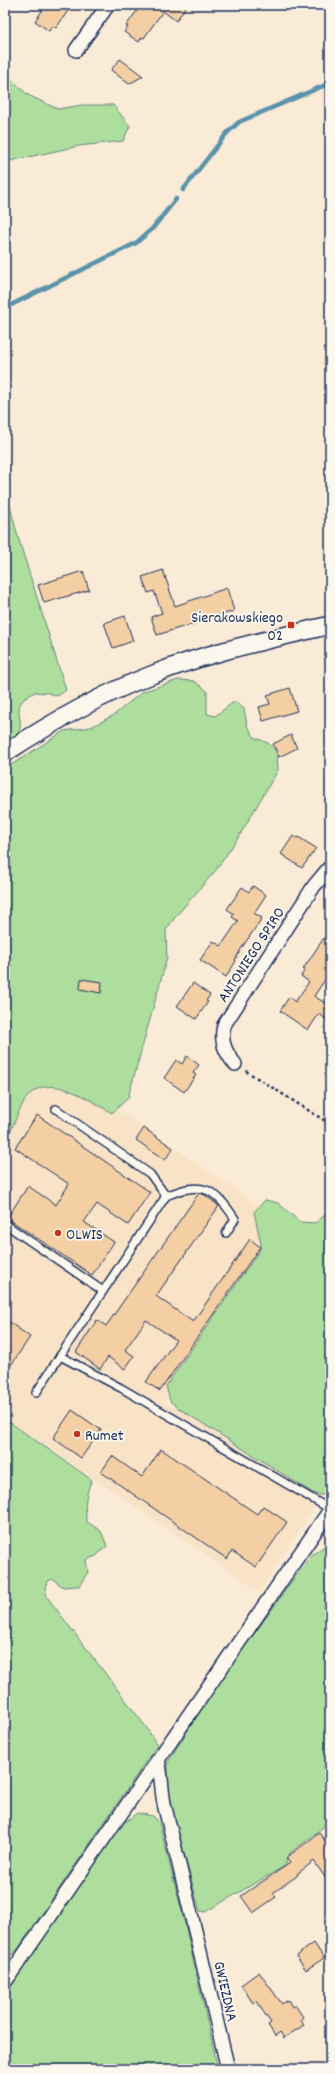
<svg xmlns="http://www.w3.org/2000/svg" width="335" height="2074" font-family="Dekko,sans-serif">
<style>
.built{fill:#f8e3c7}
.green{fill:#aede9e;stroke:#64867e}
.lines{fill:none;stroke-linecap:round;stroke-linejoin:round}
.stream{stroke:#5a93aa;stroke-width:4.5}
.building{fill:#f4cfa4;stroke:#1b2f5e}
.service-casing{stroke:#1b2f5e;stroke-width:10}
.minor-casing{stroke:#1b2f5e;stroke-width:16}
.tertiary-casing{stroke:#1b2f5e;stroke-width:20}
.path{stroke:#1b2f5e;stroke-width:2.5;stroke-dasharray:3 3;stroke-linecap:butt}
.service{stroke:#fbf7ec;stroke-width:7}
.minor{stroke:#fbf7ec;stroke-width:13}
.tertiary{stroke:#fbf7ec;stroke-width:17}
.poi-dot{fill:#c8321e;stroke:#fbf7ec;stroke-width:1.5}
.labels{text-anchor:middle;stroke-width:3.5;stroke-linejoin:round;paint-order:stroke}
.poi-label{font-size:16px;fill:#1b2f5e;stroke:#fbf7ec;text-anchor:start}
.street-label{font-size:16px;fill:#1b2f5e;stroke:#fbf7ec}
</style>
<rect width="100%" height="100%" fill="#f9ebd6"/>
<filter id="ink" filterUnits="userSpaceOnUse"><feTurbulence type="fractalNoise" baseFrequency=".025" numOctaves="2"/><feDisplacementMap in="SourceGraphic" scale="8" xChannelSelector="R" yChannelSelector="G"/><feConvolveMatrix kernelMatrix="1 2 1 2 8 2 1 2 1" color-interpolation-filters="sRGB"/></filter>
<g filter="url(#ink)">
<polygon class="built" points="38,1055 281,1221 164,1402 325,1491 260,1592 5,1418 5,1112"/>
<g class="green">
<polygon points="5,80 13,81 28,95 58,109 82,105 113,105 130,126 123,141 79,146 5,162"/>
<path d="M5 487 18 537 66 690 58 696 48 693 35 692C31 694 25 698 22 701 12 715 33 730 5 747Z"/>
<path d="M178 680 194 681 207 691V714L215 716 235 701 244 709 247 725 254 737 268 743 277 752 278 770 238 838 216 870 176 916 166 930 167 958 128 1098 112 1113C90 1101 51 1071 28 1096 19 1106 12 1131 5 1143V769L64 731 91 727 114 715 142 692Z"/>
<polygon points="265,1200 278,1203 300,1222 315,1223 330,1211 330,1493 326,1496 313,1493 178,1408 170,1401 166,1386 259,1251 261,1244 254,1212"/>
<path d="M5 1419 92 1480C85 1494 84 1507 87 1522L101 1531 107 1546 96 1556 86 1560 88 1572 79 1586 63 1587 53 1579 48 1581 45 1587 47 1597 146 1727 157 1745 18 1949 5 1961Z"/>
<polygon points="325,1546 330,1546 330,1816 322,1828 290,1853 285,1866 205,1912 200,1911 170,1805 168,1786 168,1762 204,1704 300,1570 313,1554"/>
<polygon points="137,1813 153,1816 159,1822 185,1924 218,2069 5,2069 5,1995 121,1825"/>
</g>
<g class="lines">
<g class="stream">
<polyline points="183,190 227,133 239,122 330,83"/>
<polyline points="5,308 136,243 152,229 176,199"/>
</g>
</g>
<g class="building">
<polygon points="46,5 72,5 56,28 53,26 49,31 35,21"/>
<polygon points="141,5 187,5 176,21 163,11 144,38 142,37 139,42 124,32 128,27 126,26"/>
<polygon points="120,59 143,76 129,84 111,70"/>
<polygon points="163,570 175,606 227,588 234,611 157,635 151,617 162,613 154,591 148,593 142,577"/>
<polygon points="83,571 89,590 44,603 38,585"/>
<polygon points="125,616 133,641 113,648 104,623"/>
<polygon points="290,688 297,711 263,721 259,707 270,704 267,695"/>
<polygon points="291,735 297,748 279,757 273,744"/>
<polygon points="293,836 297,838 298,837 316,848 302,868 281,854"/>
<polygon points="253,886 266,895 254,913 262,918 241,949 235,960 236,961 226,977 200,960 213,941 221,946 238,921 232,917 234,914 227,909 242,887 249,892"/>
<polygon points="330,929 330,972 314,996 328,1005 330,1022 319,1014 308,1030 280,1011 289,997 295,1002 309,982 301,976 305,970 303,969"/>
<polygon points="81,979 102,982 101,993 80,989"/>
<polygon points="193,983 210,995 206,1001 208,1002 196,1019 177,1006"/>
<polygon points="187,1056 199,1065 193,1073 196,1075 184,1092 164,1078 176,1060 182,1064"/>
<polygon points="37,1115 150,1192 128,1225 97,1204 84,1222 114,1242 92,1275 7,1218 28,1186 56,1205 69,1184 15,1148"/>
<polygon points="144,1128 173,1148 165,1160 136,1140"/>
<polygon points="199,1193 205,1195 219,1206 156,1296 193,1322 250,1239 260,1247 160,1391 146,1382 176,1340 146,1320 125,1350 134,1356 125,1369 108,1357 100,1369 76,1352 97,1320 106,1326"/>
<polygon points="5,1319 30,1337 5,1374"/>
<polygon points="72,1410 101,1430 81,1458 53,1438"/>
<polygon points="161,1449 257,1514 263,1506 287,1522 256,1567 232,1551 227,1559 101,1472 112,1456 142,1477"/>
<polygon points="319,1833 330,1846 330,1885 314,1861 297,1874 298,1875 273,1893 276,1897 253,1913 241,1896 290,1863 286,1858"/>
<polygon points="314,1943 324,1958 306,1970 296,1956"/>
<polygon points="259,1972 282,2004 288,2000 292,2007 295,2005 303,2017 301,2019 304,2025 284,2038 280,2032 275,2036 268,2025 271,2023 256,2001 253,2003 241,1985"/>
</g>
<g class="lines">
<defs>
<g id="service">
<polyline points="56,1109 150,1174 166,1196 60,1356"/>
<path d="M166 1196C202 1181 214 1187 235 1219L226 1233"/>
<polyline points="5,1224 103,1291"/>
<polyline points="36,1393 60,1356 121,1388 330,1509"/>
</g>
<g id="minor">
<polyline points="76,50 108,5"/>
<path d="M235 1064C225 1052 220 1041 224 1025L314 886 330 867"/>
<path d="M158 1760C162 1775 161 1792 165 1808 187 1895 207 1982 228 2069"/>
<polyline points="5,1982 330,1510"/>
</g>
<path id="tertiary" d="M5 753C51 723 98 696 149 676 207 652 269 640 330 625"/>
</defs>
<use href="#service" class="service-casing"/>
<use href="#minor" class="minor-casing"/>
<use href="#tertiary" class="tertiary-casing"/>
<polyline class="path" points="246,1071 330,1124"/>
<use href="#service" class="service"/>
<use href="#minor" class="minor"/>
<use href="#tertiary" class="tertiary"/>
</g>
</g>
<g class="poi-dot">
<rect x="287" y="621" width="8" height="8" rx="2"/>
<circle cx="58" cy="1233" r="4"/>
<circle cx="77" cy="1434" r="4"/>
</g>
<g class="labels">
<g class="poi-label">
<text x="283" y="622" text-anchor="end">Sierakowskiego<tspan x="283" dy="18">02</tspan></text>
<text x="66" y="1239">OLWIS</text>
<text x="85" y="1440">Rumet</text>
</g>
<g class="street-label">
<text transform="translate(250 954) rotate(-57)" y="6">ANTONIEGO SPIRO</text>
<text transform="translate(227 1991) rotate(77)" y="6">GWIEZDNA</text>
</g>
</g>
<rect width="335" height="2074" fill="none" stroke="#fbf7ec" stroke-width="20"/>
<rect x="10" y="10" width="315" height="2054" fill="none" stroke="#1b2f5e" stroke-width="1.5" filter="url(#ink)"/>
</svg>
